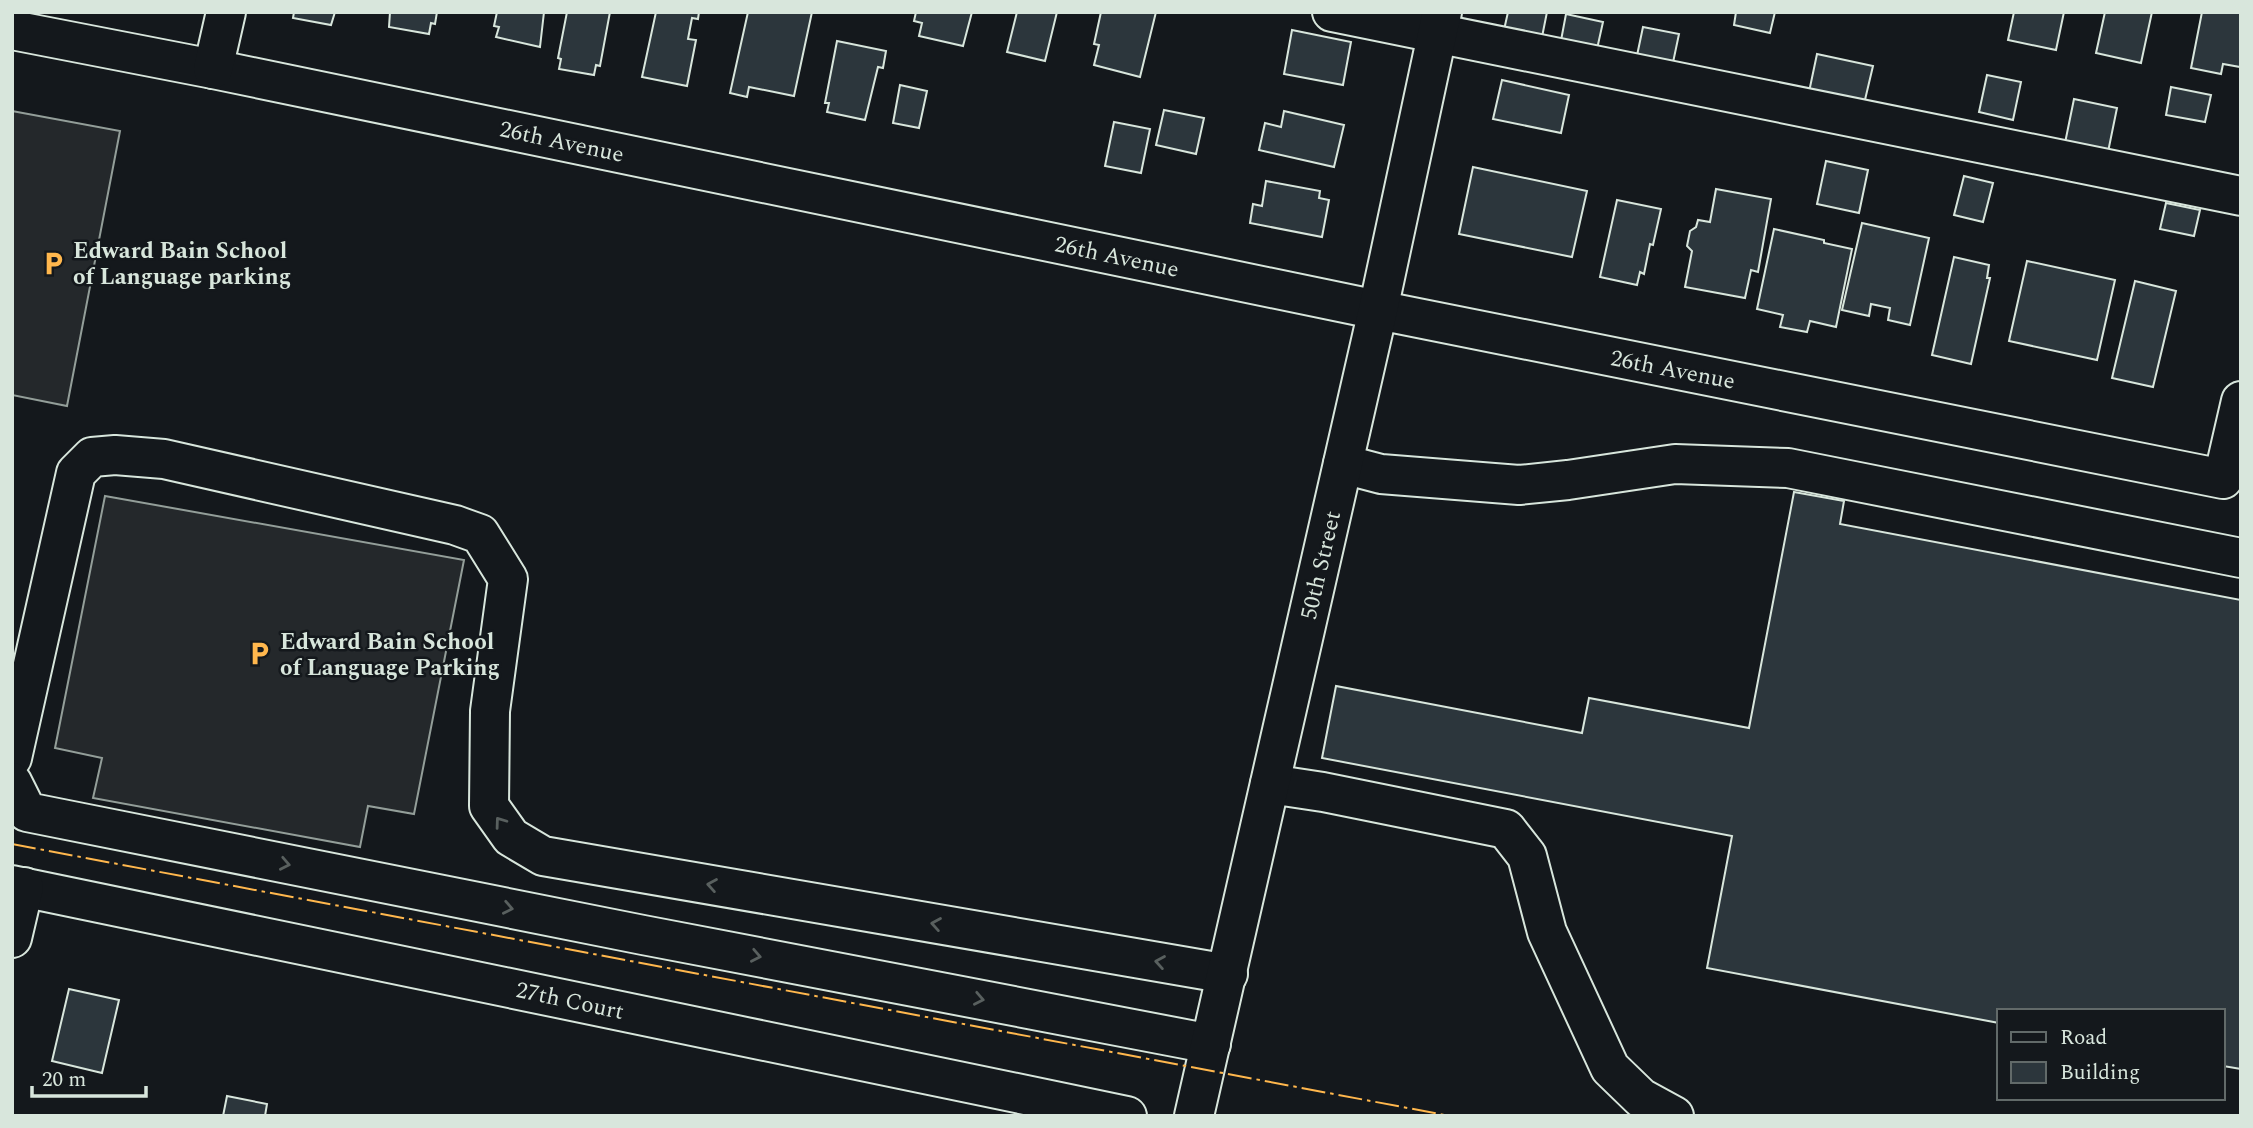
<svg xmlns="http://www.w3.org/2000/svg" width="2253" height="1128" font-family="Spectral,serif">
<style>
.parking{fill:#24282b;stroke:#939e99;stroke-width:2}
.building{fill:#2c363c;stroke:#d8e6dc;stroke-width:2}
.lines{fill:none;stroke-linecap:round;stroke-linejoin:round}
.minor-casing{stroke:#d8e6dc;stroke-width:42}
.minor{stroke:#14181c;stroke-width:38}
.power{stroke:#ffb74d;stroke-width:2;stroke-dasharray:24 5 3.5 5;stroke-linecap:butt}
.oneway{stroke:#59605f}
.labels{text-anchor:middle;stroke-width:5;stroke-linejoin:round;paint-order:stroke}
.street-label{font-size:23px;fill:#d8e6dc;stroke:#14181c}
.poi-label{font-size:23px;font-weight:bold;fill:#d8e6dc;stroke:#14181c;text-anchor:start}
</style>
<rect width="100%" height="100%" fill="#14181c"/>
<g class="parking">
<polygon points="12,111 120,131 67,406 12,395"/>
<polygon points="105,496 464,560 414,814 368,806 360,847 93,798 102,758 55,748"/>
</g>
<g class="building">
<polygon points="294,12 335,12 331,25 293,18"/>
<polygon points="390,12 437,12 435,24 431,23 429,34 389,27"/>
<polygon points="497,12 544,12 540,47 496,37 499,27 494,26"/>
<polygon points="567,12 610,12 600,66 596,65 594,75 559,69 561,59 558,58"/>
<polygon points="656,12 699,12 698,19 692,18 688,39 696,40 687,86 642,77"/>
<polygon points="748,12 812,12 794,96 749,87 747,97 730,93"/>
<polygon points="916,12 972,12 963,46 919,36 922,23 914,21"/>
<polygon points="1017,12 1057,12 1045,61 1007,52"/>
<polygon points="1101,12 1156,12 1140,77 1094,65 1099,45 1094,44"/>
<polygon points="1508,12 1547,12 1542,37 1504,30"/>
<polygon points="1736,12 1775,12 1770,33 1734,25"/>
<polygon points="2014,12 2064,12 2056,50 2008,40"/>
<polygon points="2105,12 2152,12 2141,63 2096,53"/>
<polygon points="2202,12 2241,12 2240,67 2223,64 2221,74 2191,68"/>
<polygon points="1566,14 1603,22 1595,58 1559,51"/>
<polygon points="1643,27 1679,34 1671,72 1635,65"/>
<polygon points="1292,30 1351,42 1343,85 1284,74"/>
<polygon points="837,41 886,51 883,68 878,67 865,120 827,112 829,103 825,103"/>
<polygon points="1817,54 1873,66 1864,104 1809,92"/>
<polygon points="1987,75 2021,82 2013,120 1979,112"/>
<polygon points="1502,80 1569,95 1561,133 1493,119"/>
<polygon points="900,85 927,91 919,128 893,123"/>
<polygon points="2171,87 2211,95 2205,122 2166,115"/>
<polygon points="2074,99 2117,108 2108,152 2065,143"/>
<polygon points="1164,110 1204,118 1196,154 1156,145"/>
<polygon points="1284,111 1344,125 1334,167 1259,150 1265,123 1281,127"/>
<polygon points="1114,122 1150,129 1141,173 1105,166"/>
<polygon points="1826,161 1868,170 1859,213 1817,204"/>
<polygon points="1473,167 1587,191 1572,257 1459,234"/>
<polygon points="1964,176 1993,183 1983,222 1954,215"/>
<polygon points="1266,181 1320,191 1319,198 1329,200 1322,237 1250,223 1253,204 1262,206"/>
<polygon points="1716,189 1771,199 1758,272 1751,270 1745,298 1685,287 1692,251 1687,246 1690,231 1696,227 1698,220 1710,222"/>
<polygon points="1617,200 1661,209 1653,245 1650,244 1644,274 1640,272 1637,285 1600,277"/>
<polygon points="2166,203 2200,210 2194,236 2160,229"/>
<polygon points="1862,223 1929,238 1910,325 1888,320 1890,308 1871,304 1869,316 1842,310"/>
<polygon points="1774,229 1824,240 1824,243 1852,249 1836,327 1810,321 1807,332 1780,327 1783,315 1757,309"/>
<polygon points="1954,257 1989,265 1987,278 1990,278 1971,364 1932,355"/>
<polygon points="2027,261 2115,280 2097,360 2009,341"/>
<polygon points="2135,281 2176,291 2153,387 2112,378"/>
<polygon points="1794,492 1844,501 1840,524 2241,600 2241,1069 2223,1066 2223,1011 1999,1011 1999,1023 1707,968 1732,836 1322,758 1336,686 1582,733 1589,698 1749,728"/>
<polygon points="69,989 119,1000 102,1073 52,1061"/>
<polygon points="227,1096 267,1104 265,1116 223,1116"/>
</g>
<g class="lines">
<defs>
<g id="minor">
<polyline points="1332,12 2241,196"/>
<polyline points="12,30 213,69 1378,310 2223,479 2241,401"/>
<polyline points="213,69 226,12"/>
<polyline points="1343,464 1381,474 1519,485 1568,480 1675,464 1788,468 2241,558"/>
<polyline points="12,758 76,473 92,457 115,455 164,459 455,525 480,534 508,579 490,711 489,806 511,837 543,856 1228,974"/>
<polyline points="12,782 27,812 643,935 1211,1044"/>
<polyline points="1270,784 1323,792 1506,829 1527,856 1547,932 1610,1068 1641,1098 1674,1116"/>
<polyline points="12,885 1127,1116"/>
<polyline points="12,938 24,887"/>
<polyline points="1194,1116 1378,310 1442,12"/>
</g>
</defs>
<use href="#minor" class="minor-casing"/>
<use href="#minor" class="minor"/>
<polyline class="power" points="12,844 1450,1116"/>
</g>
<defs><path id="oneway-chevron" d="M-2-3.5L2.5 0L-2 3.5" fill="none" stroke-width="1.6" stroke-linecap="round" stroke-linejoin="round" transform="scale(1.75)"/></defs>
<g class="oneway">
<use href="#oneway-chevron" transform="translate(500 822) rotate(-126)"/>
<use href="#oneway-chevron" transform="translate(285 864) rotate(11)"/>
<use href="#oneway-chevron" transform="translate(712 885) rotate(-170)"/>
<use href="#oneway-chevron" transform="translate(508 908) rotate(11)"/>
<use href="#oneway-chevron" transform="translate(936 924) rotate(-170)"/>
<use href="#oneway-chevron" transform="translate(756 956) rotate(11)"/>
<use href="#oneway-chevron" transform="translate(1160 962) rotate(-170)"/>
<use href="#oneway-chevron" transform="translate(979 999) rotate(11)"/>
</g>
<defs>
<symbol id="parking-bare" viewBox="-9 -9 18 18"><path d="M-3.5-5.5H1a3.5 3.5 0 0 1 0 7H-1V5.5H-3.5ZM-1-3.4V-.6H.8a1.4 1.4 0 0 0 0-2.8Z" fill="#ffb74d" stroke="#14181c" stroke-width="2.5" paint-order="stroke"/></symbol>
</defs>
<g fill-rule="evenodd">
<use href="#parking-bare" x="36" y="246" width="35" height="35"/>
<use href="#parking-bare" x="242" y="636" width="35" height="35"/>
</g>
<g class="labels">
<g class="street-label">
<text transform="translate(562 141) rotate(12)" y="8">26th Avenue</text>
<text transform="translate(1117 256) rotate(12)" y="8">26th Avenue</text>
<text transform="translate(1673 369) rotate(11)" y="8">26th Avenue</text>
<text transform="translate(1320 565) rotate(-77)" y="8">50th Street</text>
<text transform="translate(570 1000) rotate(12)" y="8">27th Court</text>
</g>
<g class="poi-label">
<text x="73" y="258">Edward Bain School<tspan x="73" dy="26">of Language parking</tspan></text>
<text x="280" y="649">Edward Bain School<tspan x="280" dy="26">of Language Parking</tspan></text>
</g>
</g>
<rect width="2253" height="1128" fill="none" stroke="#d8e6dc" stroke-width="28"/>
<rect x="1997" y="1009" width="228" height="91" fill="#14181c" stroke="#626a69" stroke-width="2"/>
<rect x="2011" y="1032" width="35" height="10" fill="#14181c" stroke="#626a69" stroke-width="2"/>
<text x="2060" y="1044" font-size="21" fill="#d8e6dc">Road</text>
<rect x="2011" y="1062" width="35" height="21" fill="#2c363c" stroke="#626a69" stroke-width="2"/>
<text x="2060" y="1079" font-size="21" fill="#d8e6dc">Building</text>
<path d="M32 1086v10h114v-10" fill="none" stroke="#d8e6dc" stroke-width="3.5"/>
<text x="42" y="1086" font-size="21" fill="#d8e6dc" stroke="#14181c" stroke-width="5" paint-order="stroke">20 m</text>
</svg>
